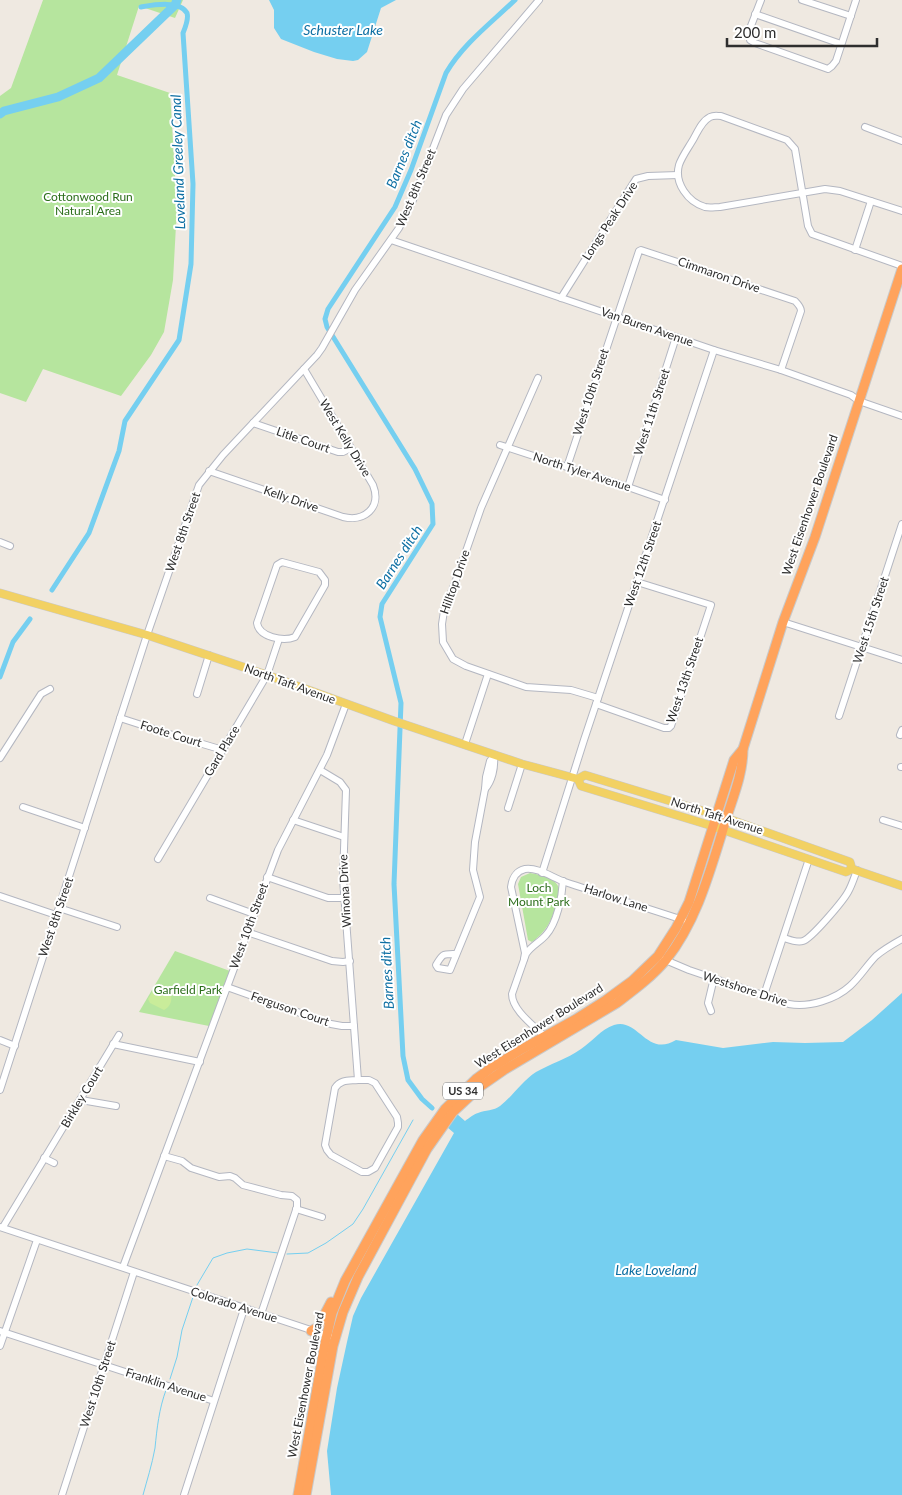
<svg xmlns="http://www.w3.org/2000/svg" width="902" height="1495" font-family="Lato,sans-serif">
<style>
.green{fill:#b6e59e}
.pitch{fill:#c9ec9a}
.water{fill:#75cff0}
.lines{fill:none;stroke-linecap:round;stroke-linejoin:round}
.stream{stroke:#75cff0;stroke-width:1}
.canal{stroke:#75cff0;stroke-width:5}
.river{stroke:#75cff0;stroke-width:9}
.minor-casing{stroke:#b4b7c1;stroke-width:8}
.major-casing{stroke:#c9c9c9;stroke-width:9}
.highway-casing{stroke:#c9c9c9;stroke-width:11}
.minor{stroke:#fff;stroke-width:6}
.major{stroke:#f2d163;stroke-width:8}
.highway{stroke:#ffa35c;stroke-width:9}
.labels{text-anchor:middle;stroke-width:4;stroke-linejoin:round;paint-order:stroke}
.shield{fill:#fff;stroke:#6d6d6d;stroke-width:1}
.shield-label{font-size:11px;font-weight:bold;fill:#2e2e2e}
.street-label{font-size:12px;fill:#2e2e2e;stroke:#fff}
.park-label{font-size:12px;fill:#2c6e1b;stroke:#fff}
.water-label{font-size:14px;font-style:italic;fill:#0d6fa3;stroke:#fff}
</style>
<rect width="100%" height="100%" fill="#efe9e1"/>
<g class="green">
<polygon points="43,0 183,0 175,18 139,6 117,75 170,93 177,207 173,280 164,332 151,355 121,396 43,369 26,402 0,393 0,96 11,88"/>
<path d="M530 873C542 875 560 879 560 893 553 915 551 928 532 942L528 940 518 884 521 877Z"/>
<polygon points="175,951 230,971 209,1026 139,1012"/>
</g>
<path class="pitch" d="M162 985C173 990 175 1004 164 1010L150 1003 148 999 156 986Z"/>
<g class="water">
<polygon points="269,0 396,0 381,8 367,52 358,60 353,61 337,59 314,52 281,39 274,28 274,10"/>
<path d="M902 993V1495H331L327 1451 337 1388 347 1342 353 1316 361 1298 454 1133 447 1127 457 1114 465 1121C469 1118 474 1114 478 1113 485 1110 494 1111 500 1106 513 1096 522 1081 536 1072 550 1064 567 1059 581 1049 592 1042 601 1029 614 1025 638 1017 647 1058 676 1040L723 1048 773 1042 805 1043 843 1042 872 1020Z"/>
</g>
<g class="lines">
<g class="stream">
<polyline points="287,1254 308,1253 326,1243 353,1224 363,1209 413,1120"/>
<polyline points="197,1285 213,1258 227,1253 247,1249 278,1253"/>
<polyline points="170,1379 177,1357 182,1330 193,1297"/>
<path d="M143 1495C147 1480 152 1465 155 1448 157 1428 159 1409 166 1390"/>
</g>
<g class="canal">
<path d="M52 590 89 533 119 451 125 421 179 340 191 264 193 184 183 33C185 28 189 19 187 13 180 0 153 5 141 7"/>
<polyline points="0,677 13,642 30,619"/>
<path d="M432 1108 422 1099 408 1080 403 1056 394 884 401 703 380 617 382 604 433 524 432 504 415 469 327 327 325 319 328 309 395 207 411 170 446 73C463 44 491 23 515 0"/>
</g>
<polyline class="river" points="0,114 4,111 58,97 99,78 175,5 177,0"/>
<defs>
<g id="minor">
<polyline points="761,0 749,31 750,40 755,43 828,69 832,66 836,61 856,0"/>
<polyline points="802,0 851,16"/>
<polyline points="755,14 841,44"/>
<polyline points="865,127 902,141"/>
<path d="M902 211 840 191 825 189 720 207C715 207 710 208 705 207 688 202 674 183 679 165 682 156 689 147 694 138 698 131 702 121 710 117 714 115 717 116 721 116L787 140 795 149 808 226 812 234 902 266"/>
<polyline points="391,240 714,350 781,370 851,395 859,401 902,416"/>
<polyline points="855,250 871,201"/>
<polyline points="561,298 636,179 648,176 678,175"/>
<polyline points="538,378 481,508 456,580 444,611 442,624 443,642 453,659 466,666 526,687 571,690 598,698"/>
<polyline points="253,423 338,452 343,452 351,448"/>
<polyline points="500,445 628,487 665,500"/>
<path d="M567 467 639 251 641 250 795 301C798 304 801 307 801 311L781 370"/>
<path d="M209 471 343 517C364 522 382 508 373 485L304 369"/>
<polyline points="628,487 676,337"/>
<polyline points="0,542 10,546"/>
<path d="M282 562 319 572 325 580V585L295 637C283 642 259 637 257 623L277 565Z"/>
<polyline points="783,622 902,660"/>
<polyline points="197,694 209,655"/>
<polyline points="596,704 664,728 669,728 671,726 711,605 637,582"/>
<polyline points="839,716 902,524"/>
<polyline points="120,718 179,737 223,750"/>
<polyline points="900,735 902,730"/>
<polyline points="465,744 488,674"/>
<path d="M494 757C495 768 492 781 485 789L486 777 490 761 495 755"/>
<polyline points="0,758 41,694 50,689"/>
<polyline points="901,767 902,767"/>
<polyline points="320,770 340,782 346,790 343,879 358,1080"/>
<polyline points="23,807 85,828"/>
<polyline points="508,808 522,764"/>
<polyline points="293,820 344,837"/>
<polyline points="883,820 902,826"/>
<polyline points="158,859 267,675 279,639"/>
<polyline points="542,873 584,740 714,350"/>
<polyline points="267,877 328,898 345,898"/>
<polyline points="0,896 56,915"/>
<polyline points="210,898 254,914"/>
<polyline points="59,908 117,927"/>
<polyline points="247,932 332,961 343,962 350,961"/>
<path d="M784 938C790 940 797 943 803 941 812 938 843 901 848 892 852 885 854 878 857 870"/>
<path d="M456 954C443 954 443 953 436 965L438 968 450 970 480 897 473 870 475 842 485 789"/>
<path d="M524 959 525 953 511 887C512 879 516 871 525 869 538 867 553 878 565 882 604 895 644 907 683 920"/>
<path d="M663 959 689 970 789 1004C809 1008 836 999 850 986 860 977 867 965 876 956 884 949 893 944 902 939"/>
<polyline points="227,987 331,1024 342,1026 354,1026"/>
<polyline points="764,995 809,859"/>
<polyline points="711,1011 708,1003 714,978"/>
<path d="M547 1039C536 1027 512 1011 512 994L526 954C531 946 540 942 546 935 557 923 562 897 563 881"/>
<polyline points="0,1040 15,1046"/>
<polyline points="113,1044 200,1062"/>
<path d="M358 1080H369L375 1083 397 1117 398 1123V1127L375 1168 368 1172H362L331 1155 327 1150 325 1145 335 1088C341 1079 349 1081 358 1080Z"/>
<polyline points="0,1090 147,635 199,485 223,455 317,355 322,348 355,290 399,228 413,200 446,115 463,89 539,0"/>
<polyline points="81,1100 116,1106"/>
<polyline points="164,1156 182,1161 191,1168 219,1177 230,1176 235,1178 243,1185 281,1195 292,1196 297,1200 297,1207 261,1314"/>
<polyline points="44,1158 54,1163"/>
<polyline points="296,1209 322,1217"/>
<polyline points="0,1227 329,1336"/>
<polyline points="3,1227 119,1035"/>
<polyline points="123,1267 278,850 327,755 346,704"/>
<polyline points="0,1331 214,1401"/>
<polyline points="0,1346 37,1240"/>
<polyline points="62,1495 134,1272"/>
<polyline points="184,1495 244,1309"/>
</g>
<g id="major">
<polyline points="0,593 147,635 267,675 394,721 522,764 578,779 585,775 726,818 850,862 852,869"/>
<polyline points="578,779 581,786 709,825 846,872 852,869 902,886"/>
</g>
<g id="highway">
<polyline points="311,1331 318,1327 331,1302"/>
<polyline points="298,1495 325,1343 332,1313 345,1281 423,1140 445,1109 476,1079 491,1068 522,1049 576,1019 606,1000 632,981 658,956 676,928 689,902 734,760 743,749"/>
<path d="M306 1495 333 1346 343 1312 358 1277 427 1149 453 1112 481 1086 504 1070 617 1003C634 990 652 977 666 960 697 921 710 871 725 823 732 799 743 775 743 749L783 622 815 537 902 269"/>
</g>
</defs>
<use href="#minor" class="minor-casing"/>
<use href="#major" class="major-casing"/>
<use href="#highway" class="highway-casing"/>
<use href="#minor" class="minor"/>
<use href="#major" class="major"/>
<use href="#highway" class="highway"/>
</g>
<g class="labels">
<rect class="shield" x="443" y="1082.5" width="40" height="17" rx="4"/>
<g class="shield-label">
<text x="463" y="1095">US 34</text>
</g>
<g class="street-label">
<text transform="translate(416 188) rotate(-67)" y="4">West 8th Street</text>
<text transform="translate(610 221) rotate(-57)" y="4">Longs Peak Drive</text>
<text transform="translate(719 275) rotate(19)" y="4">Cimmaron Drive</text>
<text transform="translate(647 327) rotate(19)" y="4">Van Buren Avenue</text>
<text transform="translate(591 392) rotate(-72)" y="4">West 10th Street</text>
<text transform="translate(652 412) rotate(-72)" y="4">West 11th Street</text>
<text transform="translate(345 438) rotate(59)" y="4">West Kelly Drive</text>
<text transform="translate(303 440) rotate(19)" y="4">Litle Court</text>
<text transform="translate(582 472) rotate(18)" y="4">North Tyler Avenue</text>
<text transform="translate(291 499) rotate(19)" y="4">Kelly Drive</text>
<text transform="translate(810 505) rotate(-71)" y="4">West Eisenhower Boulevard</text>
<text transform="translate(183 532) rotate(-71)" y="4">West 8th Street</text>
<text transform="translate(643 564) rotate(-71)" y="4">West 12th Street</text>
<text transform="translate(455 582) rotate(-71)" y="4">Hilltop Drive</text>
<text transform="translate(871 620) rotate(-72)" y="4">West 15th Street</text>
<text transform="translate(685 680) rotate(-71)" y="4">West 13th Street</text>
<text transform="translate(290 684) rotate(20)" y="4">North Taft Avenue</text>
<text transform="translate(171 734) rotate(17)" y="4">Foote Court</text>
<text transform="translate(222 751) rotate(-59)" y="4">Gard Place</text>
<text transform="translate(717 816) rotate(18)" y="4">North Taft Avenue</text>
<text transform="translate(345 891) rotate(-93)" y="4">Winona Drive</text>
<text transform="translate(616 898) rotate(18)" y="4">Harlow Lane</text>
<text transform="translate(56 917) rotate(-71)" y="4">West 8th Street</text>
<text transform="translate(249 926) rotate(-70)" y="4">West 10th Street</text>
<text transform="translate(745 989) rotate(18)" y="4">Westshore Drive</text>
<text transform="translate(290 1009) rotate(19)" y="4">Ferguson Court</text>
<text transform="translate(539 1026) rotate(-32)" y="4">West Eisenhower Boulevard</text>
<text transform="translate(82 1097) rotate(-59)" y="4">Birkley Court</text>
<text transform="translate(234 1305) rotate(18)" y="4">Colorado Avenue</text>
<text transform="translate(98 1384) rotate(-72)" y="4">West 10th Street</text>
<text transform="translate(166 1385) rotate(18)" y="4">Franklin Avenue</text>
<text transform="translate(306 1385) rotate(-79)" y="4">West Eisenhower Boulevard</text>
</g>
<g class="park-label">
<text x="88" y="201">Cottonwood Run<tspan x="88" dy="14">Natural Area</tspan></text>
<text x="539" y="892">Loch<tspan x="539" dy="14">Mount Park</tspan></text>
<text x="188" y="994">Garfield Park</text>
</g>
<g class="water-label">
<text x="343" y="35">Schuster Lake</text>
<text transform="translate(404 154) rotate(-68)" y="5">Barnes ditch</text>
<text transform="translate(178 162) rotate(-92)" y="5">Loveland Greeley Canal</text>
<text transform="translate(399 557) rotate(-57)" y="5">Barnes ditch</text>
<text transform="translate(387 973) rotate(-93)" y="5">Barnes ditch</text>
<text x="656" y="1275">Lake Loveland</text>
</g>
</g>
<path d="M727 38v8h150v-8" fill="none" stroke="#2e2e2e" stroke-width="2.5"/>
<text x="734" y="38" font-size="15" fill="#2e2e2e" stroke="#ffffff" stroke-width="4" paint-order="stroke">200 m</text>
</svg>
